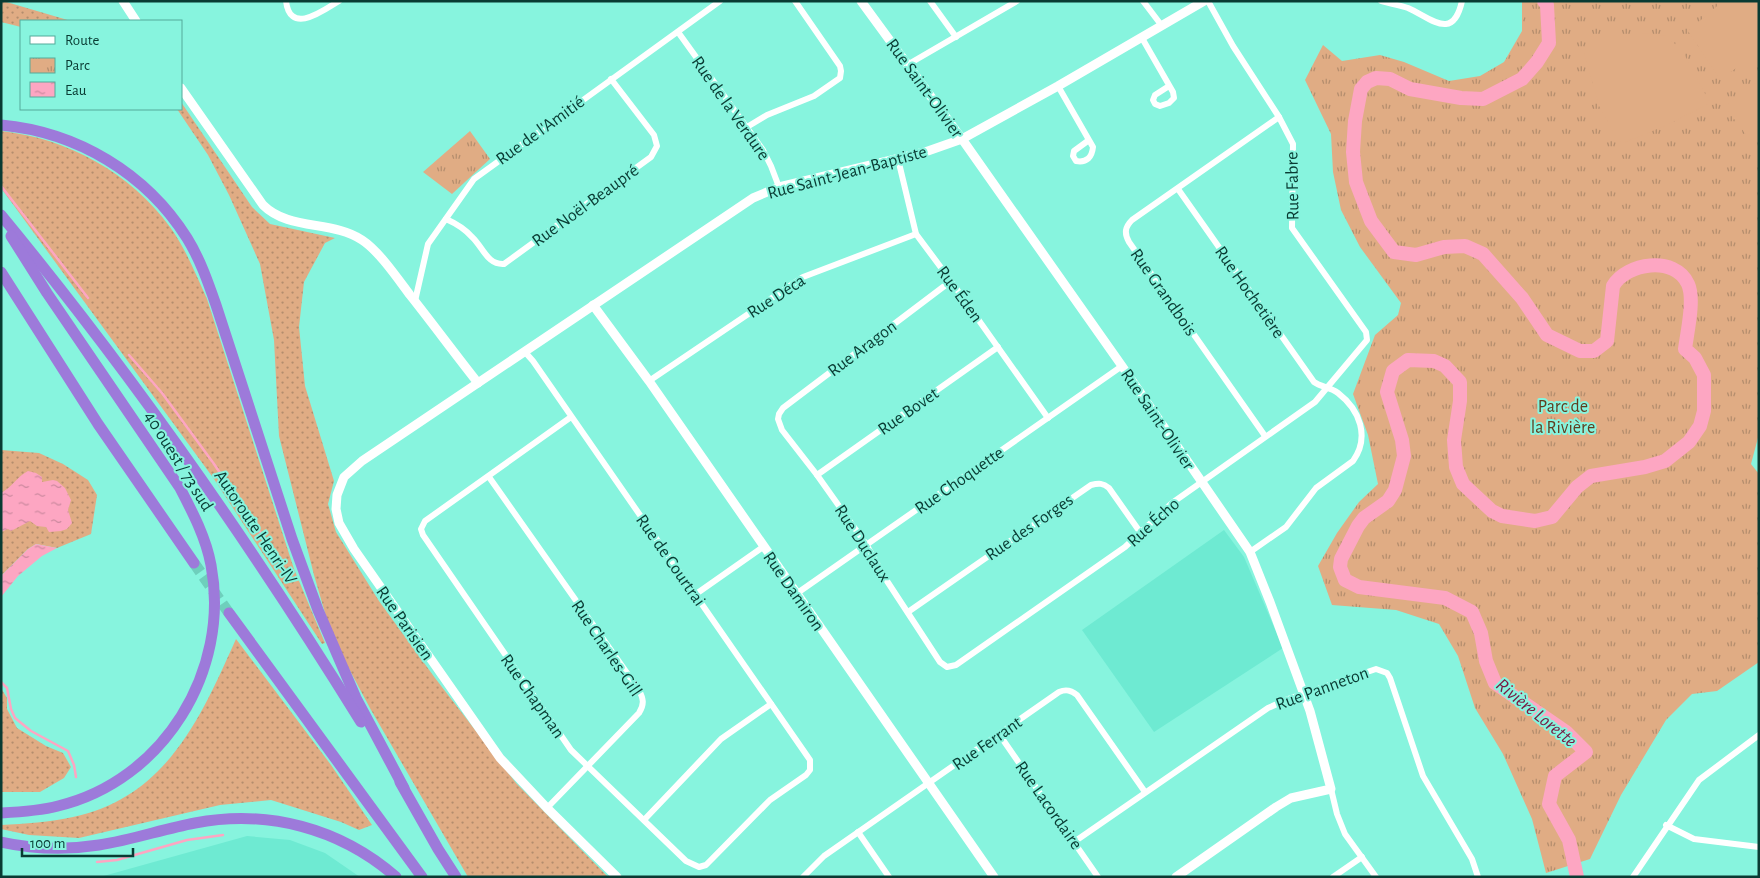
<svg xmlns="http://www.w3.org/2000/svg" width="1760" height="878" font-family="'Alegreya Sans',sans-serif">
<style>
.built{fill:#6eead2}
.grass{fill:url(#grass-dots)}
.park{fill:url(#park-tufts)}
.pitch{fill:#e0ac84}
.water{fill:url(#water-ripples)}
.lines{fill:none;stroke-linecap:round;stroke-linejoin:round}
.stream{stroke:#fda6c2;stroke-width:2.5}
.river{stroke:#fda6c2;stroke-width:14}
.highway-tunnel{stroke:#6ecfbc;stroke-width:11;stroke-dasharray:11 5.5;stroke-linecap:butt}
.street{stroke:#fff;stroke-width:6}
.secondary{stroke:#fff;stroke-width:9}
.highway{stroke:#9d7ada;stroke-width:11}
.labels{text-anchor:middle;stroke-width:4;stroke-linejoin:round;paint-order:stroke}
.street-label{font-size:18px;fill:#093b33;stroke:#87f4de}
.park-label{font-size:18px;fill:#603d1f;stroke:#87f4de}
.water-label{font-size:19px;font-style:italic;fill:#771942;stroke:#87f4de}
</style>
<defs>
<pattern id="grass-dots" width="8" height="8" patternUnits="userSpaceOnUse" patternTransform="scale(1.25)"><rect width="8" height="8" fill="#e0ac84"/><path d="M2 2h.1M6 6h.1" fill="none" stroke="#b48d6d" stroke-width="1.8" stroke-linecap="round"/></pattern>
<pattern id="park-tufts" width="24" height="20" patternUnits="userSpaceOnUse" patternTransform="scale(1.25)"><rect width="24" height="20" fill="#e0ac84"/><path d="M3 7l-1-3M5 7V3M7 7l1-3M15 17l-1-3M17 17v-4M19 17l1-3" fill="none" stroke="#b48d6d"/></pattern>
<pattern id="water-ripples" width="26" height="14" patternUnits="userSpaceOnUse" patternTransform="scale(1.25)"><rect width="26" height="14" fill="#fda6c2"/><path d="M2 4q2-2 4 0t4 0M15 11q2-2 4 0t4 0" fill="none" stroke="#cb889e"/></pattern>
</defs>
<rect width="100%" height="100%" fill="#87f4de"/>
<g class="built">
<polygon points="1224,530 1244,557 1283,648 1154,732 1082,630"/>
<polygon points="247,836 290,840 325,853 360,877 100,877"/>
</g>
<g class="grass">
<polygon points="1,1 3,1 71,21 21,21 21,27 1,22"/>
<polygon points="181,102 252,207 270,224 335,238 325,243 304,282 299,327 305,386 334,481 328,504 336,532 379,601 435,678 516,783 608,877 468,877 371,710 332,637 314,575 279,436 274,340 260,264 229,195 208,155 177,109 181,109"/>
<path d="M1 131C67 138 131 173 170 227 186 249 196 275 207 299L294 569 325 643 322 644 214 479 1 188Z"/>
<polygon points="1,450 39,453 63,464 88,480 97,495 91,534 57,548 36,544 28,549 1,576"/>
<path d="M236 639 331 765 372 825 359 830 341 822 271 800 220 805 79 838 29 835 1 829V825C25 824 50 822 73 817 167 797 201 717 236 639Z"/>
<polygon points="1,688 7,698 7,709 17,728 46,746 63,753 71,767 64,778 40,792 1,792"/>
</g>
<g class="park">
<polygon points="1522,1 1759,1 1759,434 1751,464 1759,474 1759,662 1717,691 1692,694 1666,720 1621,795 1590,859 1546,873 1532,819 1503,754 1475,708 1458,656 1439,624 1396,610 1332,605 1318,566 1337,533 1359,502 1378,484 1368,435 1353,394 1375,335 1398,315 1401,303 1360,247 1341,210 1333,172 1331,134 1305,80 1323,45 1342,61 1380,55 1404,62 1449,81 1480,76 1504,62 1522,31"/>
<polygon points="470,131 490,159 452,194 423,172"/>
</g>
<g class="pitch">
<polygon points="1723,1 1759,1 1759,53 1720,79 1688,31"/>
<polygon points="1642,33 1666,36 1682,50 1710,103 1667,125 1623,143 1618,140 1599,106 1584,53 1620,35"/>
<polygon points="1759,80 1759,137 1750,140 1725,107"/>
</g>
<g class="water">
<path d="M28 471 36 473 42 477V482L53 480 57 481 65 488 71 500 68 510 72 523 67 529 61 531 49 532 46 527 37 526 30 521 11 531 8 529 1 532V493C11 488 18 476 28 471Z"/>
<polygon points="36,544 57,548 42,556 18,576 1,597 1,576 28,549"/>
</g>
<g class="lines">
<g class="stream">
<polyline points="1,186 88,298"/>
<polyline points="129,355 162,393 214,464 262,535"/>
<polyline points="1,682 7,688 11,709 15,718 31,731 68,751 74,765 76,777"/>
<polyline points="97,862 117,860 187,840 223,835"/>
</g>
<path class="river" d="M1544 1 1547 5 1549 43 1537 62 1522 79 1483 99 1461 98 1410 89 1390 79 1376 78 1367 82 1361 89 1355 121 1353 152 1356 182 1371 221 1394 252 1416 255 1444 247 1465 246 1483 254 1522 298 1547 335 1580 351H1594L1607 341 1613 286C1626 263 1675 255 1688 284 1695 299 1687 333 1685 349L1695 358 1704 375V411L1700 426 1689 442 1665 461 1645 467 1591 476 1577 487 1552 517 1535 521 1502 516 1492 511 1463 484 1456 467 1454 440 1460 401V382L1445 366 1434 361 1408 360 1393 371 1387 392 1402 440 1404 456 1395 490 1388 501 1364 518 1358 526 1341 559 1340 567 1345 580 1359 587 1445 598 1472 612 1481 633 1486 661 1495 683 1566 732 1586 752 1555 776 1549 804 1569 840 1577 877"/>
<polyline class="highway-tunnel" points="194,563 229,613"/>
<g class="street">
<path d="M286 1C290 36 324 10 339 1"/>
<polyline points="930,1 956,37"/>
<polyline points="1143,1 1162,26"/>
<path d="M1381 1C1390 4 1400 5 1408 8 1431 18 1453 42 1462 1"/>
<polyline points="678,32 763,150 771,166 779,187"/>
<polyline points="1142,38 1173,92 1174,98 1169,103 1160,106 1155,104 1153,100 1155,95 1169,86"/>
<polyline points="907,65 1017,1"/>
<path d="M1058 86 1093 147C1092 157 1087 163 1076 161L1073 156 1074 151 1089 140"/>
<polyline points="747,127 767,115 814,96 840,78 841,71 840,66 795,1"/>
<polyline points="898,159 916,234 951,281 1048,418"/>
<path d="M1178 189 1314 382C1321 387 1330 387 1338 393 1360 410 1370 437 1353 461L1316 488 1286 527 1250 552"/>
<path d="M446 219C455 223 465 229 472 237 483 247 487 265 504 264L651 157 657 146 654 135 611 79"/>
<polyline points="951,281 783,408 779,414 778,419 782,430 817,475 866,544 887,581 940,662 947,667 956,665 1125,547 1172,503 1315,402 1367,340 1366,332 1292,228 1293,144 1279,117 1233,46 1208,1"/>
<polyline points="415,301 428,244 474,179 720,1"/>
<polyline points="525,352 533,361 810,760 810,770 806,775 770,800 706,865 699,867 686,861 571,750 423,535 421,529 425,521 571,417"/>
<polyline points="649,381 803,277 916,234"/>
<path d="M1265 436 1129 242C1124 233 1125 227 1132 220L1279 117"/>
<polyline points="817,475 998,347"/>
<path d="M489 477 639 690C643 698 645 704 639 713L547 808"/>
<polyline points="696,594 763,547"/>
<polyline points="796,594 1122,366"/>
<path d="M908 612 1091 485C1099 483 1103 483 1109 488L1140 532"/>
<polyline points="999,734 1098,877"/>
<polyline points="1331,789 1337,814 1345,834 1376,877"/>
<polyline points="644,820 721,739 771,704"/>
<polyline points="1666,825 1694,839 1759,847"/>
<polyline points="858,832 889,877"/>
<polyline points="1074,842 1268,708 1288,699 1376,669 1387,673 1390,678 1423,776 1472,859 1478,877"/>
<path d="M803 877 824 856 1059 692C1066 689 1071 690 1077 695L1145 792"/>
<polyline points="1333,877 1362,857"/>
<polyline points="1633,877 1699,780 1759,735"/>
</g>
<g class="secondary">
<polyline points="123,1 136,21"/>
<polyline points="861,1 962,139 1122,366 1250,552 1270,602 1310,711 1331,789 1291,798 1276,807 1176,877"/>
<path d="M181 88 263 205C289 231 332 220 362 240 379 251 398 279 410 295 433 324 455 354 478 383"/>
<polyline points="593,305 649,381 994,877"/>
<polyline points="617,877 547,808 500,758 354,549 339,523 336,509 337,495 344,477 362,461 753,198 779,187 925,152 962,139 1058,86 1204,1"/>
</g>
<g class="highway">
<path d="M1 125C77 132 146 173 187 238 200 259 208 282 216 305L292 539 318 610 356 698 404 788"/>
<path d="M1 215C133 375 252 546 361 722"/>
<polyline points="1,272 98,424 194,563"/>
<polyline points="229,613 422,877"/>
<polyline points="400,782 438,849 456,877"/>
<path d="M1 813C20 812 39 811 58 806 163 781 231 671 211 565 206 538 193 513 180 488L47 293 11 236"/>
<path d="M1 842C33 849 67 850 99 845 132 840 163 829 195 823 267 809 340 828 396 877"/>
</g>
</g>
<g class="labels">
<g class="street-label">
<text transform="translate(925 88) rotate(54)" y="6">Rue Saint-Olivier</text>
<text transform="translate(731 108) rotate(55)" y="6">Rue de la Verdure</text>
<text transform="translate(540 130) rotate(-36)" y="6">Rue de l'Amitié</text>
<text transform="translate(847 172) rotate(-15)" y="6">Rue Saint-Jean-Baptiste</text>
<text transform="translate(1292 186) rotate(-91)" y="6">Rue Fabre</text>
<text transform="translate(585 205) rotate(-36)" y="6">Rue Noël-Beaupré</text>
<text transform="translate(1164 292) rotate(55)" y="6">Rue Grandbois</text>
<text transform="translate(1250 292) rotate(55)" y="6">Rue Hochetière</text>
<text transform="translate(960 294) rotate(54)" y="6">Rue Éden</text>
<text transform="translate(776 296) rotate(-33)" y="6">Rue Déca</text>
<text transform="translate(862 348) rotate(-37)" y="6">Rue Aragon</text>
<text transform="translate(908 411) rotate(-35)" y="6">Rue Bovet</text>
<text transform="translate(1158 419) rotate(56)" y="6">Rue Saint-Olivier</text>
<text transform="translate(179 461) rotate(58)" y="6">40 ouest / 73 sud</text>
<text transform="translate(959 480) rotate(-35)" y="6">Rue Choquette</text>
<text transform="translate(1153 522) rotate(-42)" y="6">Rue Écho</text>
<text transform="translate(256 527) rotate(56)" y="6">Autoroute Henri-IV</text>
<text transform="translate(1029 527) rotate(-35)" y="6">Rue des Forges</text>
<text transform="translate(863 543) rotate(57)" y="6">Rue Duclaux</text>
<text transform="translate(671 560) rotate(55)" y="6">Rue de Courtrai</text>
<text transform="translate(794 591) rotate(55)" y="6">Rue Damiron</text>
<text transform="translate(405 623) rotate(55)" y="6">Rue Parisien</text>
<text transform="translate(607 648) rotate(56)" y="6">Rue Charles-Gill</text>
<text transform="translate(1322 688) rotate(-20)" y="6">Rue Panneton</text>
<text transform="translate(533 696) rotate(55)" y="6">Rue Chapman</text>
<text transform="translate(987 743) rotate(-35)" y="6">Rue Ferrant</text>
<text transform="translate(1049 805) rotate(55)" y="6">Rue Lacordaire</text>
</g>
<g class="park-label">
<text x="1563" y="412">Parc de<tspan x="1563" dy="21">la Rivière</tspan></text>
</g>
<g class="water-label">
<text transform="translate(1537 712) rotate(39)" y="7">Rivière Lorette</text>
</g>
</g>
<rect width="1760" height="878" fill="none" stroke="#093b33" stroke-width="5"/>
<rect x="20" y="20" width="162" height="90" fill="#87f4de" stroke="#55aa9a"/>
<rect x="30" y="36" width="25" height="8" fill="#ffffff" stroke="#55aa9a"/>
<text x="65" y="45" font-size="15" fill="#093b33">Route</text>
<rect x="30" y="58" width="25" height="15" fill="url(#park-tufts)" stroke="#55aa9a"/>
<text x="65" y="70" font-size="15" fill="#093b33">Parc</text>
<rect x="30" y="82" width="25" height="15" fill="url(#water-ripples)" stroke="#55aa9a"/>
<text x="65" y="95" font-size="15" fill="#093b33">Eau</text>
<path d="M22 848v8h111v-8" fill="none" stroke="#093b33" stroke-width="2.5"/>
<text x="30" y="848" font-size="15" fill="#093b33" stroke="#87f4de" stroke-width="4" paint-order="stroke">100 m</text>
</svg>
